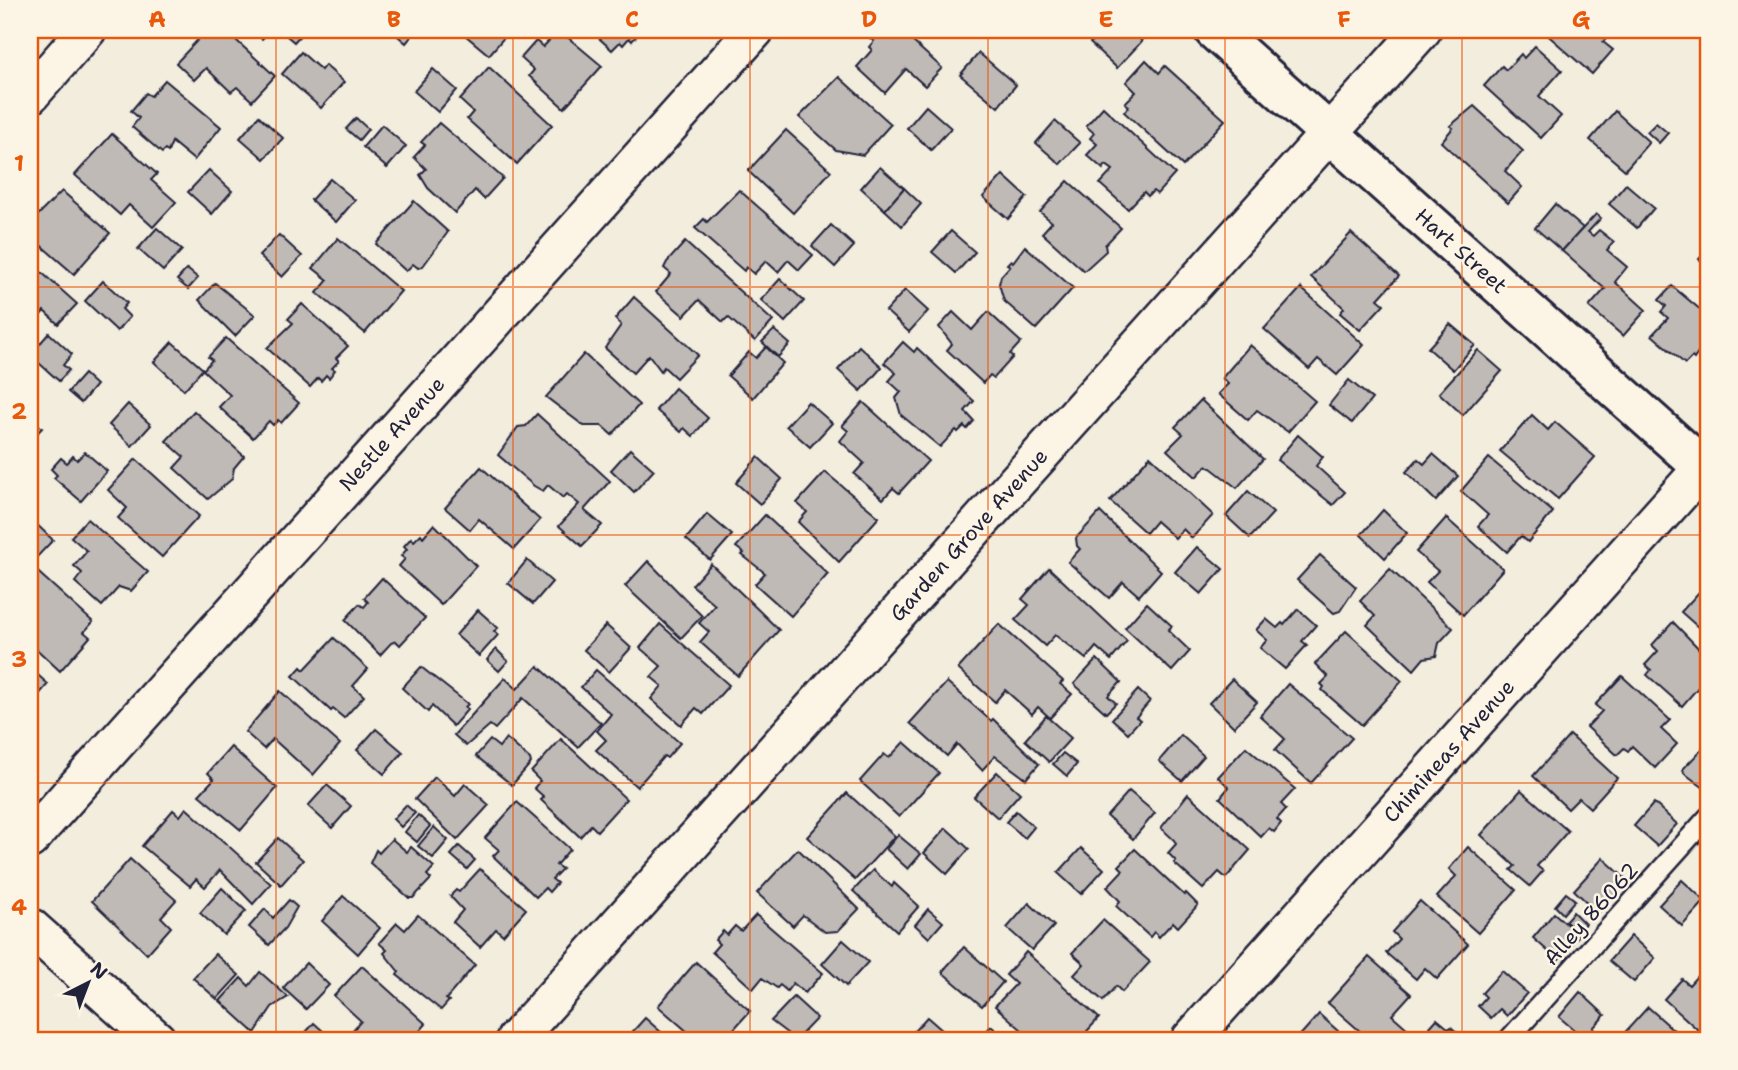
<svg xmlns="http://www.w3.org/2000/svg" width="1738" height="1070" font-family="'Shantell Sans',sans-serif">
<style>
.building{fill:#bfbab6;stroke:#22223b;stroke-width:2}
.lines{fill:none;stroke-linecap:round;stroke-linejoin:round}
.lane-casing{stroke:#22223b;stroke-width:23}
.street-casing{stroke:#22223b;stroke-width:42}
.secondary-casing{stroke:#22223b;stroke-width:44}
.lane{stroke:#fcf5e5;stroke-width:18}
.street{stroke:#fcf5e5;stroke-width:37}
.secondary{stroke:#fcf5e5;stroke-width:38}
.grid{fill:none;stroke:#e8590c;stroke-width:2;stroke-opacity:0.55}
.labels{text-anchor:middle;stroke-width:5;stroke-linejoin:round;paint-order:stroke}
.street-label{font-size:21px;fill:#22223b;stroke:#fcf5e5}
.neatline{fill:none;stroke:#e8590c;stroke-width:2.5}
.grid-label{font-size:23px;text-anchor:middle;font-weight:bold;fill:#e8590c}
</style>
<rect width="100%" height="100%" fill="#f3edde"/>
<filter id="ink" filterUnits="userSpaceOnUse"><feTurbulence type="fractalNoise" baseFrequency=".0143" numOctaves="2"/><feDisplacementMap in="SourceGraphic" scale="14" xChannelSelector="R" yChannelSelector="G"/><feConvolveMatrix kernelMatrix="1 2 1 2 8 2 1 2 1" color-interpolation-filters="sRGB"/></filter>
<g filter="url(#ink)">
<g class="building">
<polygon points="207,30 225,30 275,76 252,101 237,87 231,92 206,68 194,80 176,63"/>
<polygon points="251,30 271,30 262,39"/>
<polygon points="280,30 305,30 294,42"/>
<polygon points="391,30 417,30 406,43"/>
<polygon points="459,30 502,30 507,34 489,55"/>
<polygon points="559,30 602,66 564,108 529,76 534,70 521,58 536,41 543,47"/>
<polygon points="590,30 637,30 639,33 632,41 629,38 623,45 620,42 612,50"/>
<polygon points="877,30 900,30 942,68 925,86 906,69 885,93 857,67 872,50 869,47 874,41 870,38"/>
<polygon points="1092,30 1130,30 1142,41 1117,68 1090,43 1096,37"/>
<polygon points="1614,30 1603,42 1613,50 1592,74 1543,31"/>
<polygon points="1535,46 1562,70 1539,96 1561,116 1541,138 1484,86 1502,66 1506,70 1521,54 1524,58"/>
<polygon points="301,52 321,70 325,65 344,82 321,108 282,74"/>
<polygon points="979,53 1016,85 998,107 960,75"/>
<polygon points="1146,60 1159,73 1165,66 1225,120 1183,166 1124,112 1129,106 1125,103 1136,92 1126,82"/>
<polygon points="489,67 552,125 517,164 467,119 473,112 460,100"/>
<polygon points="433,69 457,90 438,112 414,91"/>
<polygon points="839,77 891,124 863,155 836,150 799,117"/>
<polygon points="165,80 221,127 194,160 172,142 168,152 165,150 162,153 132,127 139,118 131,111 146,93 151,96"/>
<polygon points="926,106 951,128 931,150 907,128"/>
<polygon points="1474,106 1523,151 1505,171 1522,187 1508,203 1441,142 1453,128 1450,126"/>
<polygon points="1103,107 1175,174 1157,194 1153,191 1148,196 1144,192 1128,209 1100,184 1113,170 1106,165 1103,169 1087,155 1097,144 1090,138 1094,133 1086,126"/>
<polygon points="1615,111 1649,142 1625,170 1590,140"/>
<polygon points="259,116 283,138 264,159 240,138"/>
<polygon points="356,118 368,129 359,140 346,129"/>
<polygon points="1055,121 1080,143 1060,164 1036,143"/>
<polygon points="439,123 503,178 484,199 475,190 455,213 428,188 420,175 426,169 414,157 425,145 421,142"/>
<polygon points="1656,123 1668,133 1659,143 1647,132"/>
<polygon points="382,125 406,146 387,168 363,147"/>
<polygon points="786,130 831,171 793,213 748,171"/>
<polygon points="112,134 157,174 151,180 176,202 153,227 129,205 120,215 75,175"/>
<polygon points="880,167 904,188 885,210 861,188"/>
<polygon points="209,170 232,191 212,214 188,192"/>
<polygon points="1003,175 1027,197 1008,219 983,197"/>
<polygon points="330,179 355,200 336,222 311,200"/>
<polygon points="1068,181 1121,228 1105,245 1106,251 1084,271 1042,233 1052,222 1040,212"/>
<polygon points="1626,184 1654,208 1637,228 1609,204"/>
<polygon points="904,188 921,204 902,226 885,210"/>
<polygon points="739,190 813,255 799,270 788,260 778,272 766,261 754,274 746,267 744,271 695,228 704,219 707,222"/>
<polygon points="62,191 110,233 74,274 30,236 35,225 31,222"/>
<polygon points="414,201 448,232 423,266 418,268 413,264 406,271 376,244"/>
<polygon points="1555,204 1583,228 1562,251 1535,228"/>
<polygon points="1596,214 1601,218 1588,232 1593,236 1599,230 1614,242 1607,250 1627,267 1615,282 1646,310 1623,336 1589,307 1605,289 1562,251"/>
<polygon points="831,225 854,246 835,267 812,246"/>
<polygon points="157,228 182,250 163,271 138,249"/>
<polygon points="951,231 975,252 956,273 932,252"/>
<polygon points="1351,233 1399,276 1378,299 1384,304 1360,330 1340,313 1344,308 1311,277"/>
<polygon points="279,235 302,256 282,277 259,256"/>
<polygon points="338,238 401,291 365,333 317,293 328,280 313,268"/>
<polygon points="685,242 773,321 755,341 728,317 723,322 699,300 684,316 656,292 671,274 664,268 667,262"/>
<polygon points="1025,246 1073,288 1036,329 1004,301 999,284 1001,276 1010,266 1007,264 1011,260 1013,262"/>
<polygon points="1708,249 1708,266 1699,259"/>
<polygon points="30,262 77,304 58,324 44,311 35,322 30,317"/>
<polygon points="187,269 198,278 188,289 177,280"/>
<polygon points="780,279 804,301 785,322 761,300"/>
<polygon points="103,281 127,303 122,309 130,317 117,331 85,301"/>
<polygon points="215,283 255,315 235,336 199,300"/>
<polygon points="1672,286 1708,316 1708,334 1703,336 1707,340 1694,359 1692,357 1685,364 1652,335 1668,318 1661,312 1666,306 1659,300"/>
<polygon points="1301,288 1364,345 1337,375 1318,359 1309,369 1264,329"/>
<polygon points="905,290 928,311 909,332 886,311"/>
<polygon points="634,297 698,355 676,378 664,367 661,371 649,355 633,373 605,348 621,325 615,319"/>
<polygon points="302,304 348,346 336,358 339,361 332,368 335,370 329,378 326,375 321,381 318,378 310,387 267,348 293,323 288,319"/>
<polygon points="953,312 972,330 988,312 1021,342 1010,354 1013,357 994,378 990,375 983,383 947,350 952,344 939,327"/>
<polygon points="1450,324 1475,345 1453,370 1428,348"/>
<polygon points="774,330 790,344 778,357 762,342"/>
<polygon points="49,333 72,354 63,365 69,370 59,381 30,355"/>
<polygon points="226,338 299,403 281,423 278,420 273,425 269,421 253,438 219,407 230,395 203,370 212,360 208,357"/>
<polygon points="172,342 203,369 184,390 154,362"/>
<polygon points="903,342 914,352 917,348 974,401 965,411 974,421 967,429 964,426 958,432 956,430 940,447 901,415 896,398 901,392 889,381 896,373 884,363"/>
<polygon points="1250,345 1315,401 1288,432 1257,410 1248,420 1218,394 1228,384 1222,378"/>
<polygon points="859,346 882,367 861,391 838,370"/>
<polygon points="766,347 783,363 753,398 728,376 749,352 756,358"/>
<polygon points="1478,350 1502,371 1463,415 1439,393"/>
<polygon points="584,354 639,405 612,435 602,426 584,426 546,397"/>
<polygon points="84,374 96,385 81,403 68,392"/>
<polygon points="1349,380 1372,399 1352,423 1329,405"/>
<polygon points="675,388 708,418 693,436 684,428 681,432 656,410"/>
<polygon points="1201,400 1263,459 1237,488 1207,465 1196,477 1167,450 1183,434 1175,427"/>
<polygon points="808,402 832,423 810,447 786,426"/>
<polygon points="863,402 928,461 899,493 893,488 883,499 854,474 864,463 840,441 848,431 842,426"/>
<polygon points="128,404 151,425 132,446 109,425"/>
<polygon points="194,411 244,456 234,468 232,479 208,499 174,468 184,457 166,441"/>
<polygon points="537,414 610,481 584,510 602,525 582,546 559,526 579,504 567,494 563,498 548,485 543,491 534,486 498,455 518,427 526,426"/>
<polygon points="1532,415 1548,430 1555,422 1595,457 1558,499 1500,451"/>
<polygon points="30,417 42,428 30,441"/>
<polygon points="1298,435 1323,457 1316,466 1345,492 1333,505 1277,460"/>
<polygon points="630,449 654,470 634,492 611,470"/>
<polygon points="85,452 107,471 81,501 54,478 57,475 51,469 61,458 67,463 73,456 77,460"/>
<polygon points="1433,454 1458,476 1436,501 1406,472 1418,459 1424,464"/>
<polygon points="1150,456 1213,515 1192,538 1183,529 1175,538 1156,521 1146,533 1110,501"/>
<polygon points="758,457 782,479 760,504 736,483"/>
<polygon points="1489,458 1553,512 1528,542 1521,536 1507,552 1478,526 1488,515 1461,491"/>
<polygon points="136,459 199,516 162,557 118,518 127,508 108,490"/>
<polygon points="481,467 540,520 514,549 479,519 470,530 445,508"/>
<polygon points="825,472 879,517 839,562 798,522 807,512 797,503"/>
<polygon points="1248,491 1273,513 1250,538 1226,516"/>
<polygon points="1383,510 1407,533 1385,558 1361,535"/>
<polygon points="1100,512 1161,571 1139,596 1123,582 1109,598 1068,562 1080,549 1077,546 1076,538"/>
<polygon points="707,514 732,535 710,560 686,539"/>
<polygon points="765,515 828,574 791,616 755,584 765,573 742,555 744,553 736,547"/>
<polygon points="30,518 53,540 33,561 30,557"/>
<polygon points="1446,518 1503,569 1463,615 1427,582 1438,571 1416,552"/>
<polygon points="87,519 148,572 131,591 119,587 102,606 75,582 82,573 74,566 87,551 71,537"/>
<polygon points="434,524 476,566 441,605 399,566 405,559 401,556 407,549 404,546 411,538 414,541 421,534 423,537"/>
<polygon points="1197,547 1223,569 1201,594 1175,572"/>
<polygon points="1320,555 1356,587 1340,611 1334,613 1297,580"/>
<polygon points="527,560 552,582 533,604 508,583"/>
<polygon points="648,561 702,616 681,638 625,586"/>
<polygon points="711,564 779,630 738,676 700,642 709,632 699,623 715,605 692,585"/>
<polygon points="30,565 93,622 84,632 90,637 60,671 30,643"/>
<polygon points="1049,568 1127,641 1111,660 1096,647 1086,659 1055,635 1045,646 1015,620 1029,605 1022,599"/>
<polygon points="1390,569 1453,628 1439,643 1436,656 1424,658 1414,670 1367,625 1375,616 1360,601"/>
<polygon points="382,578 425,618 400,645 396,641 391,643 380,655 345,620 359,604 364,607 368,602 364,598"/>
<polygon points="1708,582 1708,636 1681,612"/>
<polygon points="1147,603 1172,626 1168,630 1190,651 1172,671 1125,628"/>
<polygon points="1298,609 1316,625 1302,641 1307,645 1285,669 1260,648 1267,640 1256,630 1266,619 1277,628 1282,623 1284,625"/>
<polygon points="478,610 498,628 494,631 498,635 479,656 456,635"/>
<polygon points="1673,622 1708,658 1708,676 1682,706 1647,675 1651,670 1645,665 1658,651 1652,645"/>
<polygon points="660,624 729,685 703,714 696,708 681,725 651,699 662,686 651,677 661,666 640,648"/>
<polygon points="999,624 1063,681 1060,684 1072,694 1050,718 1038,707 1032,714 1005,690 995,702 958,669"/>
<polygon points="606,625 631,648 609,672 584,650"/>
<polygon points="1346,631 1402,681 1362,725 1322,690 1324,687 1321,684 1328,677 1315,664"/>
<polygon points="334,638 368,669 353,686 364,696 344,718 333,709 331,711 293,676 301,667 304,670"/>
<polygon points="496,649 508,661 499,671 487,660"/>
<polygon points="1097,659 1121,682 1108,696 1116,703 1106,713 1074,684"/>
<polygon points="538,666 601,723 578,747 523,698 495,729 490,725 466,746 454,735 505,678 517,689"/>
<polygon points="421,667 468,704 465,707 468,709 453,726 432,706 428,712 402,688"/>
<polygon points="30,668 48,684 30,705"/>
<polygon points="596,670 680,743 667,758 664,756 637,787 596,750 606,740 597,731 611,714 581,687"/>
<polygon points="1622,676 1670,720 1661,729 1677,744 1655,768 1632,746 1628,751 1624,748 1617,755 1587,727 1602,711 1595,705"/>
<polygon points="1232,679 1257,702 1234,727 1209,703"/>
<polygon points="947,682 991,721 993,719 1039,764 1026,779 995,756 982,770 957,744 947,756 910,723"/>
<polygon points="1288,684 1352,738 1311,783 1275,750 1285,739 1260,716"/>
<polygon points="1138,690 1150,701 1136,717 1140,720 1128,733 1112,719"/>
<polygon points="280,691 340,744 313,775 273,739 264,749 245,732"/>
<polygon points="1046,716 1071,738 1049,762 1025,740"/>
<polygon points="376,729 403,752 384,774 357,750"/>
<polygon points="1181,735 1204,756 1182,781 1159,761"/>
<polygon points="1570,735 1617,778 1590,808 1579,798 1568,809 1533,776"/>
<polygon points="506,738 530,759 531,763 512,785 476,756 490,740 499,747"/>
<polygon points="561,739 626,799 597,831 591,825 580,837 541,800 544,797 534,788 540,781 531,772"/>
<polygon points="904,742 939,773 899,817 860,781 884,754 889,758"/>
<polygon points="231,747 277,788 241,830 199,795 214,779 208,773"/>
<polygon points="1246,747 1295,789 1281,804 1286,809 1277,819 1281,823 1274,832 1269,828 1261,837 1220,798 1229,787 1218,777"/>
<polygon points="1704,747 1708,750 1708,791 1684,773 1683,769"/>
<polygon points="1063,753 1077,764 1067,776 1053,764"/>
<polygon points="997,772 1020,793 998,818 974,797"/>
<polygon points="435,777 455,796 465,784 489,805 457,840 415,799"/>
<polygon points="327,785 351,806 332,828 308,806"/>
<polygon points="1521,790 1568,831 1537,866 1543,871 1530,886 1511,870 1515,866 1481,835"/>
<polygon points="1129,791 1155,813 1133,839 1107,816"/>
<polygon points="847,793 895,836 855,880 807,837"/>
<polygon points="1188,794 1250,850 1226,878 1219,872 1203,889 1174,863 1176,861 1168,853 1176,844 1174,840 1161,828"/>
<polygon points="517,802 570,849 556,865 562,869 552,879 557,883 549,892 545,888 536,897 493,856 499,850 485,838"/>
<polygon points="1654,803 1677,824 1657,846 1634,826"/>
<polygon points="406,805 415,813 401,827 393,819"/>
<polygon points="186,808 271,884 253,904 220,870 205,887 196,879 190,886 142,846 173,810 180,816"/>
<polygon points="1016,811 1034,827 1025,838 1006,822"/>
<polygon points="418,815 430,826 417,842 405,832"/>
<polygon points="434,827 448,840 433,858 418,846"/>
<polygon points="946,828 969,849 947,874 924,853"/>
<polygon points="898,835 921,854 908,869 886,849"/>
<polygon points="278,838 303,860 281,885 256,862"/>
<polygon points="392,839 407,852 411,847 434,867 427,875 431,879 413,898 409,898 370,863 376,850 379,853"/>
<polygon points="459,846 475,860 467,869 451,855"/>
<polygon points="1468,847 1516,890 1478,933 1437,897 1456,876 1449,869"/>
<polygon points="1081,848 1104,869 1081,894 1058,873"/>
<polygon points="798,849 859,909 838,931 825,932 803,915 793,926 757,893"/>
<polygon points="1135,849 1184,895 1186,893 1198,905 1178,927 1173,922 1159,937 1154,932 1150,937 1116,906 1120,901 1107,887 1123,870 1119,866"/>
<polygon points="1603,858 1628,881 1598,913 1574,890"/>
<polygon points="130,859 176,900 161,917 171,927 147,954 92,901"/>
<polygon points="480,869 526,909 503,935 496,929 480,947 453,922 463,910 450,896 456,890 459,892"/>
<polygon points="873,870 892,887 894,883 919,906 897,931 853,891"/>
<polygon points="1682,880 1705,901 1682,926 1659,905"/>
<polygon points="222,888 246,911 224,935 200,913"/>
<polygon points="1566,893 1575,900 1563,914 1555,906"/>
<polygon points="343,896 380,928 358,954 322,921"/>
<polygon points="289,900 297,907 285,928 269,945 249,927 265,909 273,918"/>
<polygon points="1420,901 1468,944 1437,979 1425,968 1416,979 1386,953 1399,939 1392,932"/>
<polygon points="1029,903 1054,926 1032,950 1007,928"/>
<polygon points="928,909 943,922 929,938 915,925"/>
<polygon points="1573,912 1585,924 1577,932 1565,921"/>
<polygon points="1554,913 1579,935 1558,960 1533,938"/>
<polygon points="418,915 475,965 446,999 449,1001 441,1010 397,975 399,972 384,953 387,950 379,943 397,923 405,930"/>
<polygon points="756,915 823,973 805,993 793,983 787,991 780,985 777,988 762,978 753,989 712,952 719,944 715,940 723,931 727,935 735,926 741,931"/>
<polygon points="1103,920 1150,962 1122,992 1116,986 1103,1001 1074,975 1084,964 1072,953"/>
<polygon points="1631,936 1655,958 1634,982 1609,961"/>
<polygon points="843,940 868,962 846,986 822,964"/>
<polygon points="964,947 1003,982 982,1006 942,972"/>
<polygon points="1026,952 1099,1018 1079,1040 1033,1040 995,1006 1016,984 1006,975"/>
<polygon points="215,954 239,975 217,999 193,978"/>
<polygon points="1369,957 1411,994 1392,1015 1409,1030 1400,1040 1372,1038 1370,1040 1328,1003"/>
<polygon points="696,962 750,1011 724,1040 697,1040 658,1006"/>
<polygon points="306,963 329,985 306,1009 283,988"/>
<polygon points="1708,964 1708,1039 1664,999 1682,979 1689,985"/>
<polygon points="362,966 426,1024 412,1040 360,1040 351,1032 361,1021 334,996"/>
<polygon points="1502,971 1527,993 1507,1016 1500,1009 1491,1018 1478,1006 1486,997 1482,993"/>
<polygon points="260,972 288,997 272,1007 255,1033 220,1001 241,978 249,986"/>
<polygon points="1580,992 1605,1015 1593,1028 1602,1036 1598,1040 1586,1040 1559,1017"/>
<polygon points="794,997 817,1018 796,1040 771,1021"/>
<polygon points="1648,1007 1685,1040 1618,1040"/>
<polygon points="1319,1014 1348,1040 1296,1040"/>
<polygon points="927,1017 951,1038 949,1040 906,1040"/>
<polygon points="645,1018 670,1040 625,1040"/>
<polygon points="1437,1019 1449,1029 1451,1027 1466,1040 1422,1040 1420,1038"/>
<polygon points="314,1023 333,1040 301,1038"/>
<polygon points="991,1026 1007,1040 1010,1040 979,1040"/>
</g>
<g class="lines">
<defs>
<polyline id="lane" points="1508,1040 1708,817"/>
<g id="street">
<polyline points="30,95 87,30"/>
<polyline points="30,839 755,30"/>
<polyline points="30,927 157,1040"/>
<polyline points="515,1040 1422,30"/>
<polyline points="1190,1040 1708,462"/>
</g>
<polyline id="secondary" points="1214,30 1708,472"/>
</defs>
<use href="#lane" class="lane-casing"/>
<use href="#street" class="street-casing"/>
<use href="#secondary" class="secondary-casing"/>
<use href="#lane" class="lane"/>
<use href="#street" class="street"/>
<use href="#secondary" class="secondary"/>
</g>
</g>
<path class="grid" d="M276 30V1040M513 30V1040M750 30V1040M988 30V1040M1225 30V1040M1462 30V1040M30 287H1708M30 535H1708M30 783H1708"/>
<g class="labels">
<g class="street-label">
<text transform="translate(1461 251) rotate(42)" y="7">Hart Street</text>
<text transform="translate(392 434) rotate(-48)" y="7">Nestle Avenue</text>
<text transform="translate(969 535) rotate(-48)" y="7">Garden Grove Avenue</text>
<text transform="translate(1449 751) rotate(-48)" y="7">Chimineas Avenue</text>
<text transform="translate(1591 914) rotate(-48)" y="7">Alley 86062</text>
</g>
</g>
<rect width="1738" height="1070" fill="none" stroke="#fcf5e5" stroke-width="77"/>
<g transform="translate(88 983) rotate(42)" stroke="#fcf5e5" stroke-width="5" paint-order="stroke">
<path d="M0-5L12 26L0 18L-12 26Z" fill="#22223b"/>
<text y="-10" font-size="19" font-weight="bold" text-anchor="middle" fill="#22223b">N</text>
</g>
<rect x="38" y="38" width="1662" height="994" class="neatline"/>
<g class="grid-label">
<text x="157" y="27">A</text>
<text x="394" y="27">B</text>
<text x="632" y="27">C</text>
<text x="869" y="27">D</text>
<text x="1106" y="27">E</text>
<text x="1344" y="27">F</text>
<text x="1581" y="27">G</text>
<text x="19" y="171">1</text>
<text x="19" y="419">2</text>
<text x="19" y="667">3</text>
<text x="19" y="915">4</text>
</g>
</svg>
